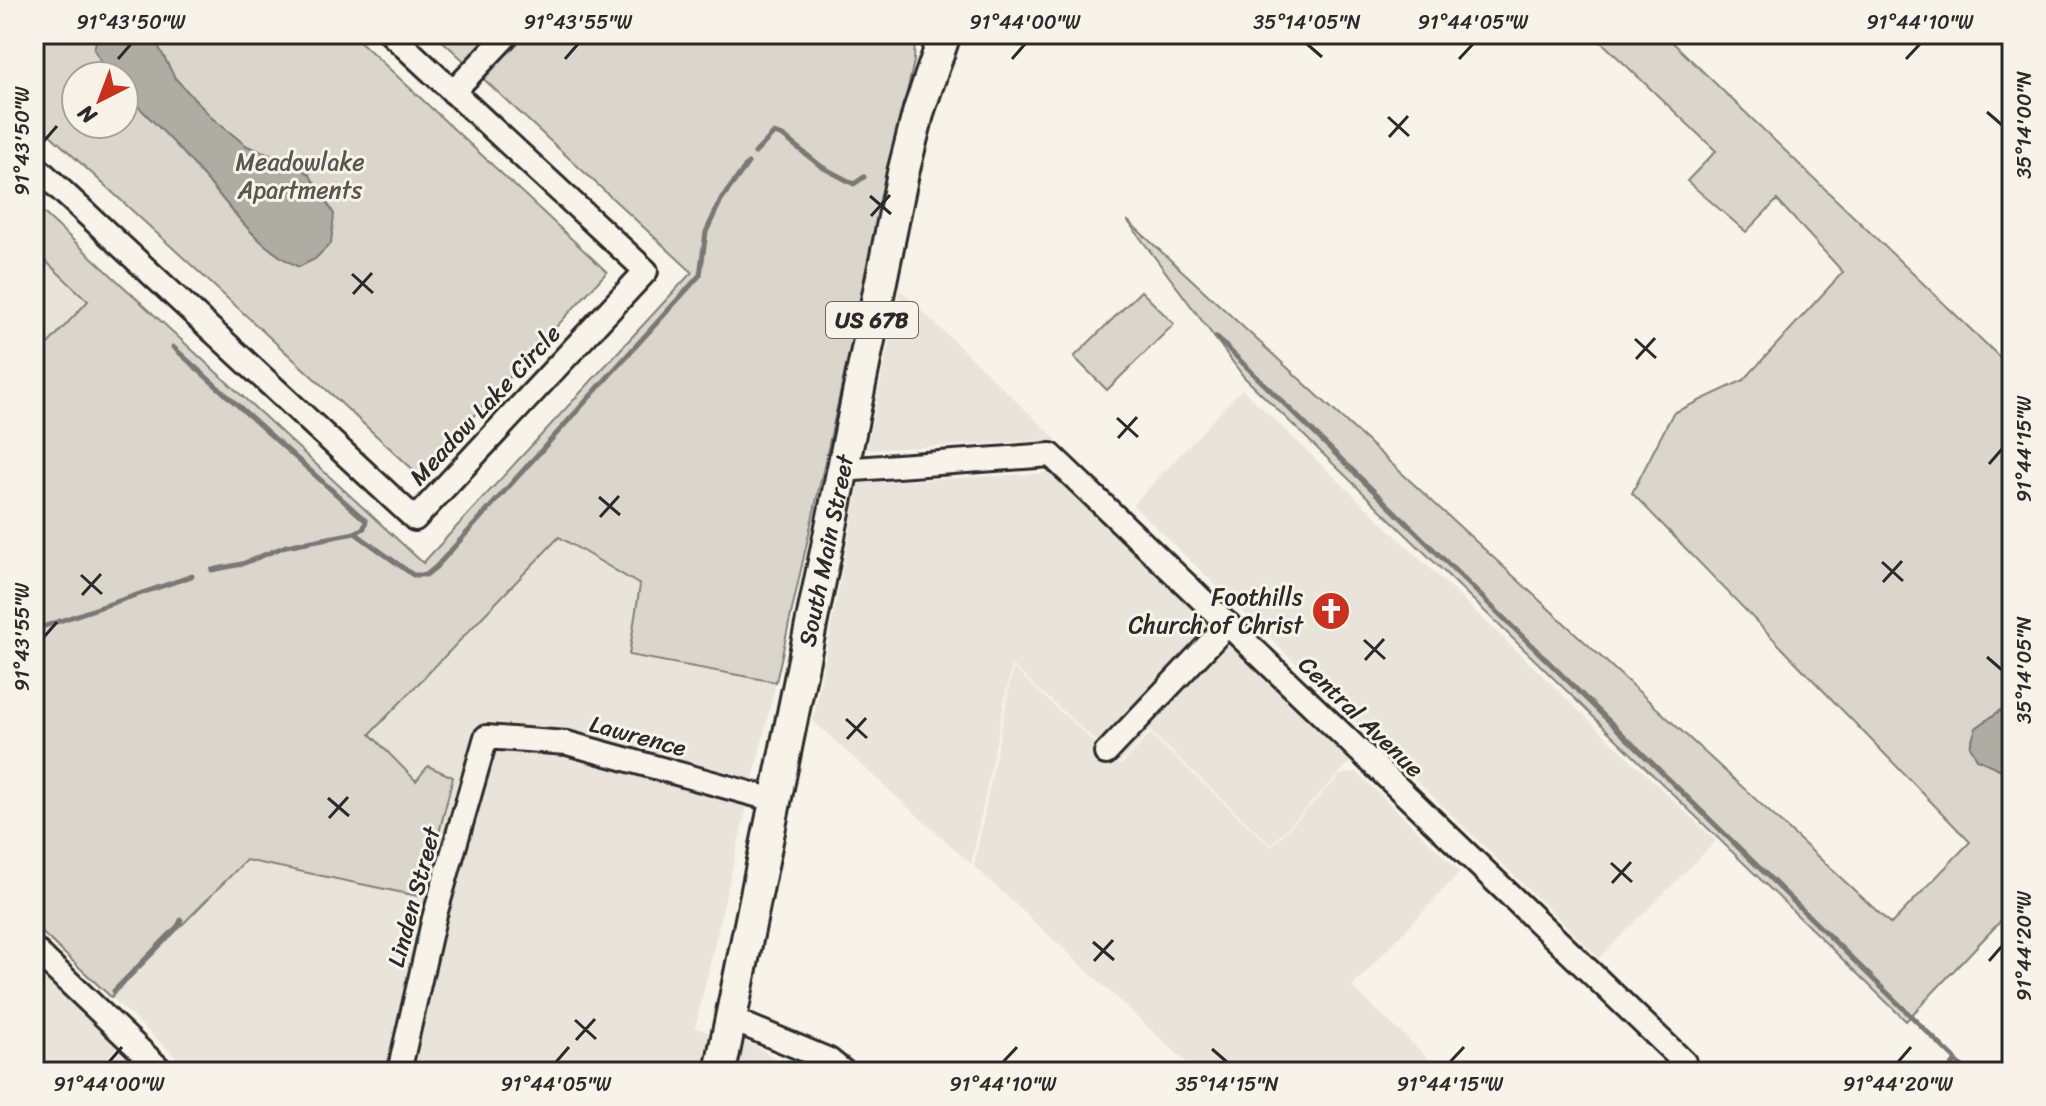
<svg xmlns="http://www.w3.org/2000/svg" width="2046" height="1106" font-family="Sriracha,sans-serif">
<style>
.built{fill:#e8e4da}
.green{fill:#dad6cc;stroke:#82807c;stroke-width:2;fill-rule:evenodd}
.water{fill:#afaca4;stroke:#7a7874;stroke-width:2}
.lines{fill:none;stroke-linecap:round;stroke-linejoin:round}
.stream{stroke:#7a7874;stroke-width:5}
.minor-casing{stroke:#2b2b2b;stroke-width:28}
.major-casing{stroke:#2b2b2b;stroke-width:36}
.minor{stroke:#f7f3e8;stroke-width:22}
.major{stroke:#f7f3e8;stroke-width:30}
.ticks{fill:none;stroke:#2b2b2b;stroke-width:3}
.labels{text-anchor:middle;stroke-width:6;stroke-linejoin:round;paint-order:stroke}
.shield{fill:#f7f3e8;stroke:#686764;stroke-width:2}
.shield-label{font-size:22px;font-weight:bold;fill:#2b2b2b}
.park-label{font-size:24px;fill:#575653;stroke:#f7f3e8}
.street-label{font-size:24px;fill:#2b2b2b;stroke:#f7f3e8}
.poi-label{font-size:24px;fill:#2b2b2b;stroke:#f7f3e8;text-anchor:end}
.neatline{fill:none;stroke:#2b2b2b;stroke-width:3}
.ticks-label{font-size:20px;text-anchor:middle;fill:#2b2b2b}
</style>
<rect width="100%" height="100%" fill="#f7f3e8"/>
<filter id="ink" filterUnits="userSpaceOnUse"><feTurbulence type="fractalNoise" baseFrequency=".0125" numOctaves="2"/><feDisplacementMap in="SourceGraphic" scale="16" xChannelSelector="R" yChannelSelector="G"/><feConvolveMatrix kernelMatrix="1 2 1 2 8 2 1 2 1" color-interpolation-filters="sRGB"/></filter>
<g filter="url(#ink)">
<g class="built">
<polygon points="34,250 89,301 34,359"/>
<polygon points="900,290 1057,440 866,450"/>
<polygon points="1242,389 1716,841 1599,958 1133,505"/>
<polygon points="1047,473 1072,488 1352,760 1271,845 1150,731 1120,763 1012,665 971,864 813,721 859,483"/>
<polygon points="559,537 640,585 630,655 776,682 695,1028 752,1044 797,1072 192,1072 111,997 246,860 423,897 416,781 370,734"/>
<polygon points="1013,668 1120,766 1150,734 1271,847 1340,775 1357,772 1460,872 1352,987 1443,1072 1197,1072 974,866"/>
<polygon points="34,969 146,1072 34,1072"/>
</g>
<g class="green">
<path d="M34 34H352L607 272 419 475 34 120ZM76 76H124V124H76Z"/>
<polygon points="435,34 912,34 915,38 914,61 776,682 629,655 640,585 559,537 370,734 416,781 428,766 453,777 423,897 246,860 111,997 34,925 34,359 88,301 34,250 34,204 423,563 692,272"/>
<polygon points="1593,34 1664,34 2012,369 2012,702 1976,728 2006,771 2012,768 2012,909 1906,1021 1244,377 1127,220 1891,924 1970,842 1632,493 1673,413 1744,380 1843,272 1777,200 1746,232 1687,181 1716,151"/>
<polygon points="1141,291 1174,324 1107,390 1074,357"/>
</g>
<g class="water">
<path d="M98 34H152L175 78 212 118 247 146 291 162 309 174 334 214 331 243 315 259 299 267C253 246 226 200 193 164 172 139 147 116 124 92V76H109L94 49Z"/>
<polygon points="2012,702 2012,768 2006,772 1977,759 1970,746 1976,728"/>
</g>
<g class="lines">
<g class="stream">
<polyline points="755,153 774,133 783,136 822,167 854,184 864,177"/>
<polyline points="1216,337 1956,1060 1948,1072"/>
<polyline points="173,347 366,521 364,528 355,533 286,546 242,564 212,570"/>
<polyline points="355,533 413,575 426,575 436,567 700,275 706,232 721,200 748,163"/>
<polyline points="45,626 192,576"/>
<polyline points="114,991 178,926 181,920"/>
<polyline points="1957,1063 1970,1072"/>
</g>
<defs>
<g id="minor">
<polyline points="453,92 508,34"/>
<polyline points="34,165 415,519 646,271 391,34"/>
<polyline points="841,470 1051,455 1684,1062 1674,1072"/>
<polyline points="1106,753 1228,624"/>
<polyline points="34,949 163,1072"/>
<polyline points="731,1019 829,1060 844,1072"/>
<polyline points="399,1072 434,918 486,737 567,743 774,800"/>
</g>
<g id="major">
<path id="s1" d="M720 1072 903 173 919 110 945 34"/>
</g>
</defs>
<use href="#minor" class="minor-casing"/>
<use href="#major" class="major-casing"/>
<use href="#minor" class="minor"/>
<use href="#major" class="major"/>
</g>
</g>
<path class="ticks" d="M1307 44 1322 57M118 59 131 44M565 59 578 44M1012 59 1025 44M1459 59 1473 44M1906 59 1920 44M1987 112 2002 125M1388 117 1409 136M1389 137 1408 116M44 141 57 126M870 196 891 214M871 216 890 195M352 274 373 293M353 294 372 273M1635 339 1656 358M1636 359 1655 338M1117 418 1138 437M1118 438 1137 417M1989 464 2002 449M599 497 620 515M600 517 619 496M1882 562 1903 581M81 575 102 594M1883 582 1902 561M82 595 101 574M44 637 57 622M1364 640 1385 659M1987 657 2002 670M1365 660 1384 639M846 719 867 738M847 739 866 718M328 798 349 816M329 818 348 797M1611 863 1632 882M1612 883 1631 862M1093 942 1114 960M1094 961 1113 940M1989 961 2002 946M575 1020 596 1039M576 1040 595 1019M1212 1049 1227 1062M109 1062 122 1047M556 1062 569 1047M1003 1062 1017 1047M1450 1062 1464 1047M1898 1062 1911 1047"/>
<defs>
<symbol id="church-disc" viewBox="-11 -11 22 22"><circle r="9.5" fill="#c8321e" stroke="#f7f3e8"/><path d="M-1.2-6h2.4v3.5h3.3v2.4h-3.3V6h-2.4V-.1h-3.3v-2.4h3.3Z" fill="#fff"/></symbol>
</defs>
<g fill-rule="evenodd">
<use href="#church-disc" x="1309" y="589" width="44" height="44"/>
</g>
<g class="labels">
<rect class="shield" x="826" y="302" width="92" height="36" rx="6"/>
<g class="shield-label">
<text x="872" y="328">US 67B</text>
</g>
<g class="park-label">
<text x="300" y="170">Meadowlake<tspan x="300" dy="28">Apartments</tspan></text>
</g>
<g class="street-label">
<text transform="translate(485 405) rotate(-47)" y="8">Meadow Lake Circle</text>
<text dy="8" stroke="none"><textPath href="#s1" startOffset="532">South Main Street</textPath></text>
<text transform="translate(1361 717) rotate(44)" y="8">Central Avenue</text>
<text transform="translate(638 736) rotate(15)" y="8">Lawrence</text>
<text transform="translate(414 897) rotate(-75)" y="8">Linden Street</text>
</g>
<g class="poi-label">
<text x="1303" y="605">Foothills<tspan x="1303" dy="28">Church of Christ</tspan></text>
</g>
</g>
<rect width="2046" height="1106" fill="none" stroke="#f7f3e8" stroke-width="88"/>
<g transform="translate(100 100) rotate(222)"><circle r="38" fill="#f7f3e8" stroke="#a5a39c" stroke-width="2"/>
<path d="M0-6L14 30L0 20L-14 30Z" fill="#c8321e"/>
<text y="-12" font-size="22" font-weight="bold" text-anchor="middle" fill="#2b2b2b">N</text>
</g>
<rect x="44" y="44" width="1958" height="1018" class="neatline"/>
<g class="ticks-label">
<text x="131" y="29">91°43'50"W</text>
<text x="578" y="29">91°43'55"W</text>
<text x="1025" y="29">91°44'00"W</text>
<text x="1307" y="29">35°14'05"N</text>
<text x="1473" y="29">91°44'05"W</text>
<text x="1920" y="29">91°44'10"W</text>
<text transform="translate(2024 125) rotate(-90)" y="7">35°14'00"N</text>
<text transform="translate(22 141) rotate(-90)" y="7">91°43'50"W</text>
<text transform="translate(2024 449) rotate(-90)" y="7">91°44'15"W</text>
<text transform="translate(22 637) rotate(-90)" y="7">91°43'55"W</text>
<text transform="translate(2024 670) rotate(-90)" y="7">35°14'05"N</text>
<text transform="translate(2024 946) rotate(-90)" y="7">91°44'20"W</text>
<text x="109" y="1091">91°44'00"W</text>
<text x="556" y="1091">91°44'05"W</text>
<text x="1003" y="1091">91°44'10"W</text>
<text x="1227" y="1091">35°14'15"N</text>
<text x="1450" y="1091">91°44'15"W</text>
<text x="1898" y="1091">91°44'20"W</text>
</g>
</svg>
